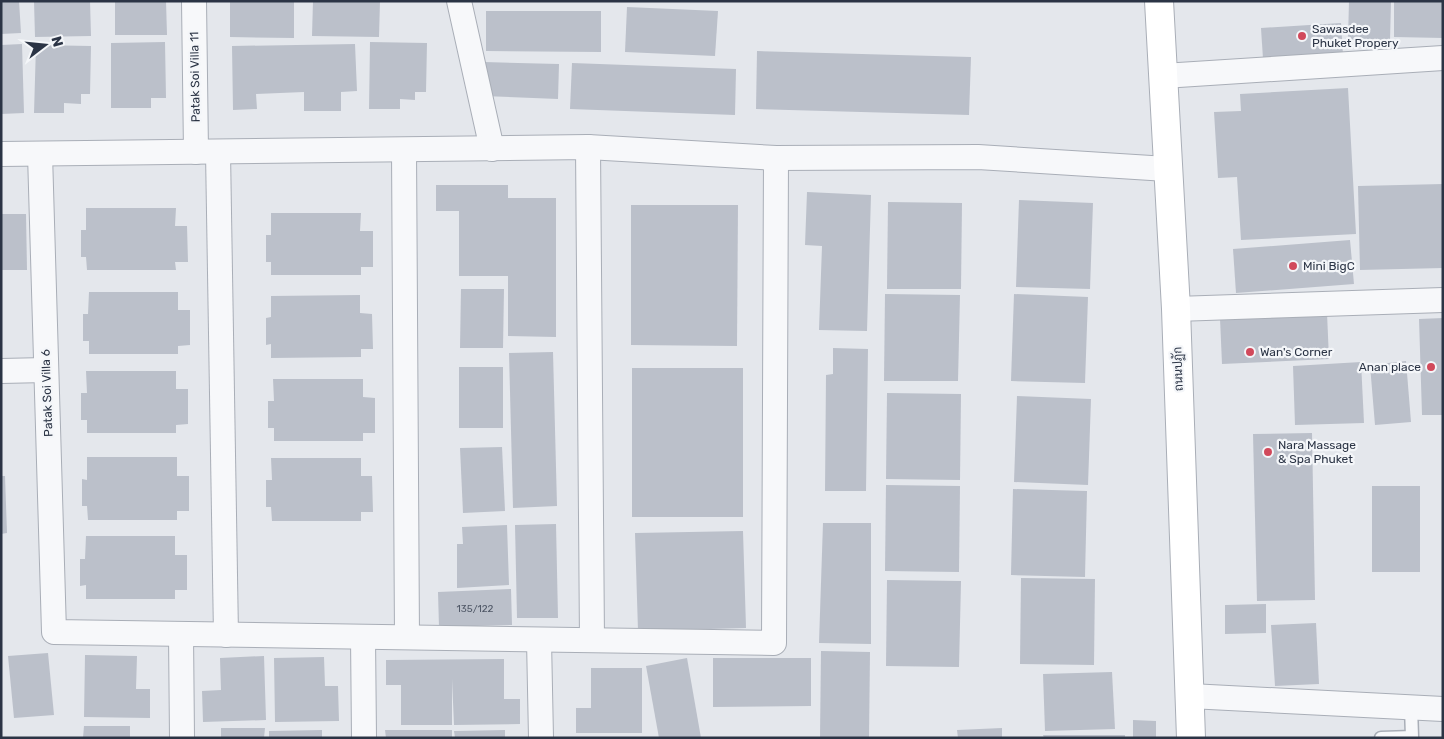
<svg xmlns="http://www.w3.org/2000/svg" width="1444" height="739" font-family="Rubik,Sarabun,sans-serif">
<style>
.building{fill:#bbc0ca}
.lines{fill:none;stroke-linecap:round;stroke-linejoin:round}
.service-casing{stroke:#a9aeb7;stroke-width:15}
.minor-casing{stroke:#a9aeb7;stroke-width:26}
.secondary-casing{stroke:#a9aeb7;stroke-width:30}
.service{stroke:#f7f8fa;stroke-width:12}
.minor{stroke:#f7f8fa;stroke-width:24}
.secondary{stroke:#fff;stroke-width:28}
.poi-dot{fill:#d1495b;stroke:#f4f6f9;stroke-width:2}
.labels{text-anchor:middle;stroke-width:4.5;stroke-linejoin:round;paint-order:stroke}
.number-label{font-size:10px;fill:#4f5766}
.poi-label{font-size:12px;fill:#2b3445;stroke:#f4f6f9;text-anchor:start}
.street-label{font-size:12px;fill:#2b3445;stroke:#f4f6f9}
</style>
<rect width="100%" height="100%" fill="#e4e7ec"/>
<g class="building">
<polygon points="1,1 19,1 21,33 1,34"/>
<polygon points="34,1 90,1 91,36 35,37"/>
<polygon points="115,1 166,1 167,35 115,35"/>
<polygon points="230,1 294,1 294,38 230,37"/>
<polygon points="313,1 380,1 379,37 312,36"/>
<polygon points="1349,1 1391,1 1390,41 1348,40"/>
<polygon points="1394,1 1443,1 1443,38 1394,37"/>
<polygon points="627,7 718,11 715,56 625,52"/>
<polygon points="486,11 601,11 601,52 486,51"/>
<polygon points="1341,23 1343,55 1263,59 1261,28"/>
<polygon points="165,42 166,98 151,98 151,108 111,108 111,43"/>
<polygon points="370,42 427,43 426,92 415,92 415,100 400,99 400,109 369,109"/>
<polygon points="22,44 24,113 1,114 1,45"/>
<polygon points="355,44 357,91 341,92 341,111 304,111 304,92 256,94 257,109 233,110 232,46"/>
<polygon points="36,45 91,46 90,94 81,94 81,104 64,103 64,113 34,113"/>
<polygon points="757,51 971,57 969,115 756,109"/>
<polygon points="484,62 559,64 558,99 483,96"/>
<polygon points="572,63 736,69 735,115 570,109"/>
<polygon points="1348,88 1356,234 1241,240 1237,177 1218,178 1214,112 1241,111 1240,94"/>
<polygon points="1443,184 1443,268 1360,270 1358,186"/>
<polygon points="436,185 508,185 508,198 556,198 556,337 508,336 508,276 459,276 459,211 436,211"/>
<polygon points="807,192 871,195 867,331 819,330 822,246 805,245"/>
<polygon points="1019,200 1093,203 1090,289 1016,287"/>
<polygon points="888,202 962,203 961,289 887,289"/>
<polygon points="631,205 738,205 737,346 631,345"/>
<polygon points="86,208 176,208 175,226 187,226 188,262 175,262 176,270 87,270 86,257 81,257 81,230 86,230"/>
<polygon points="271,213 361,213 360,231 373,231 373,267 361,267 361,275 271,275 271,262 266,262 266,235 271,235"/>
<polygon points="1,214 26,214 27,270 1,270"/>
<polygon points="1350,240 1354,284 1236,293 1233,249"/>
<polygon points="461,289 504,289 503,348 460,348"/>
<polygon points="89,292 178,292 178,310 190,310 190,345 178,346 178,354 89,354 89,341 83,341 83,314 88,314"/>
<polygon points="885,294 960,295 958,381 884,381"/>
<polygon points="1014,294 1088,297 1085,383 1011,381"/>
<polygon points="360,295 360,313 372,314 373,349 361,349 361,357 271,358 271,344 266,345 266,318 271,317 271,296"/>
<polygon points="1327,313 1329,359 1222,364 1220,318"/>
<polygon points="1443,318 1443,415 1422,415 1419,319"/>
<polygon points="833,348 868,349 866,491 825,491 826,375 833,374"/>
<polygon points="553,352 557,506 513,508 509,353"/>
<polygon points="1406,361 1411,422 1375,425 1370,365"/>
<polygon points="1361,362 1364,423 1295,425 1293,366"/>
<rect x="459" y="367" width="44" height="61"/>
<rect x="632" y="368" width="111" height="149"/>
<polygon points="86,371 176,371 176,389 188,389 188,424 176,425 176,433 87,433 87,420 81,420 81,393 87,393"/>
<polygon points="273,379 363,379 363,397 375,398 375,433 363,433 363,441 274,441 274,428 268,428 268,401 274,401"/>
<polygon points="887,393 961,394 960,480 886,479"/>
<polygon points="1017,396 1091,399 1088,485 1014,482"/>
<polygon points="1312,433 1315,600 1257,601 1253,434"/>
<polygon points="502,447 505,511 463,513 460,448"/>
<polygon points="87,457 177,457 177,476 189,476 189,511 177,511 177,520 88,520 87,506 82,506 82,479 87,480"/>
<polygon points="271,458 361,458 361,476 372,476 373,512 361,512 361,521 272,521 271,507 266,507 266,480 272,480"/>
<polygon points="1,476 5,476 7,533 1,534"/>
<polygon points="886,485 960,486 959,572 885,571"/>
<rect x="1372" y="486" width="48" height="86"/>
<polygon points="1013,489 1087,491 1085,577 1011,575"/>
<polygon points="823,523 871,523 871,644 819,643"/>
<polygon points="556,524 558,618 517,618 515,525"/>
<polygon points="507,525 509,585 457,588 457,544 463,544 462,527"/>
<polygon points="743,531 746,628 638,631 635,533"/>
<polygon points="86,536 175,536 175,555 187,555 187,590 175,590 175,599 86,599 86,585 80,586 80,559 85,559"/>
<polygon points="1021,578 1095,579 1094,665 1020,664"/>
<polygon points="887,580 961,581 959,667 886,666"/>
<polygon points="511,589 512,625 439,627 438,592"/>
<polygon points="1266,604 1266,633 1225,634 1225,605"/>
<polygon points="1316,623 1319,684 1275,686 1271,625"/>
<polygon points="821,651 870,652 869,738 820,738"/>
<polygon points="48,653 54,715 14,718 8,656"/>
<polygon points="85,655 137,656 136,689 150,689 150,718 84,717"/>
<polygon points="264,656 266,720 203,722 202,691 221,690 220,658"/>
<polygon points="324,657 325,686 338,686 339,721 275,722 274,658"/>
<polygon points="687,658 701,738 659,738 646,666"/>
<polygon points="713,658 811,658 811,706 713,707"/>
<polygon points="504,659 504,699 520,699 520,724 454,725 452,679 452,725 401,725 401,685 386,685 386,660"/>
<polygon points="591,668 642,668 642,733 576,733 576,708 591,708"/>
<polygon points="1112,672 1115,729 1045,731 1043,674"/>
<polygon points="1133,720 1156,721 1156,738 1133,738"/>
<polygon points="84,726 130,726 130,738 83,738"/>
<polygon points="221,728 265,728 264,738 221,738"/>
<polygon points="1002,728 1002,738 958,738 957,730"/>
<polygon points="322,730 322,738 269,738 269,731"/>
<polygon points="385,730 452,730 452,738 386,738"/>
<polygon points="505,730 505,738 455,738 454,731"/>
<polygon points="1043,735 1125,735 1125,738 1044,738"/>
</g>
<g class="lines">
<defs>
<polyline id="service" points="1381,738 1412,737 1411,707"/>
<g id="minor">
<polyline points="194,1 196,152"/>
<polyline points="459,1 492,149"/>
<polyline points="1163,76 1443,58"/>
<polyline points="588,147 592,640"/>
<polyline points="404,150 407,637"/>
<polyline points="218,152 226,635"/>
<polyline points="1,154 588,147 776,158 978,157 1167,169"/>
<polyline points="40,154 54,632 774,643 776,158"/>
<polyline points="1176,309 1443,300"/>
<polyline points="1,371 46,370"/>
<polyline points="181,634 182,738"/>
<polyline points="363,637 364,738"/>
<polyline points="539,640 541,738"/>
<polyline points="1190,696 1443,709"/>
</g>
<polyline id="secondary" points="1159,1 1176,309 1191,738"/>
</defs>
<use href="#service" class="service-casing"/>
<use href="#minor" class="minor-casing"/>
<use href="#secondary" class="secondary-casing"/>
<use href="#service" class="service"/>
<use href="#minor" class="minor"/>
<use href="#secondary" class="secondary"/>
</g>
<g class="poi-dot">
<circle cx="1302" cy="36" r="5"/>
<circle cx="1293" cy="266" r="5"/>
<circle cx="1250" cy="352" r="5"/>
<circle cx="1431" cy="367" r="5"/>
<circle cx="1268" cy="452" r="5"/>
</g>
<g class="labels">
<g class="number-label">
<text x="475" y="612">135/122</text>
</g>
<g class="poi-label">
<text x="1312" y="33">Sawasdee<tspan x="1312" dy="14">Phuket Propery</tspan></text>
<text x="1303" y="270">Mini BigC</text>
<text x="1260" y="356">Wan's Corner</text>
<text x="1421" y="371" text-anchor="end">Anan place</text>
<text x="1278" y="449">Nara Massage<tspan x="1278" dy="14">&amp; Spa Phuket</tspan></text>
</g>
<g class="street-label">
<text transform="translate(195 77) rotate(-91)" y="4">Patak Soi Villa 11</text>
<text transform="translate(1178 369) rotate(-92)" y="4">ถนนปฏัก</text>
<text transform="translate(47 393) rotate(-92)" y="4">Patak Soi Villa 6</text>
</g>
</g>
<rect width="1444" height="739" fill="none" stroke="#2b3445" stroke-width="5"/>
<g transform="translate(45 45) rotate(74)" stroke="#f4f6f9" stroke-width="4" paint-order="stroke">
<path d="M0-4L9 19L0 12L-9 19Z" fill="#2b3445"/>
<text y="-8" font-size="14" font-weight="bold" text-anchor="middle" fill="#2b3445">N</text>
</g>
</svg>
